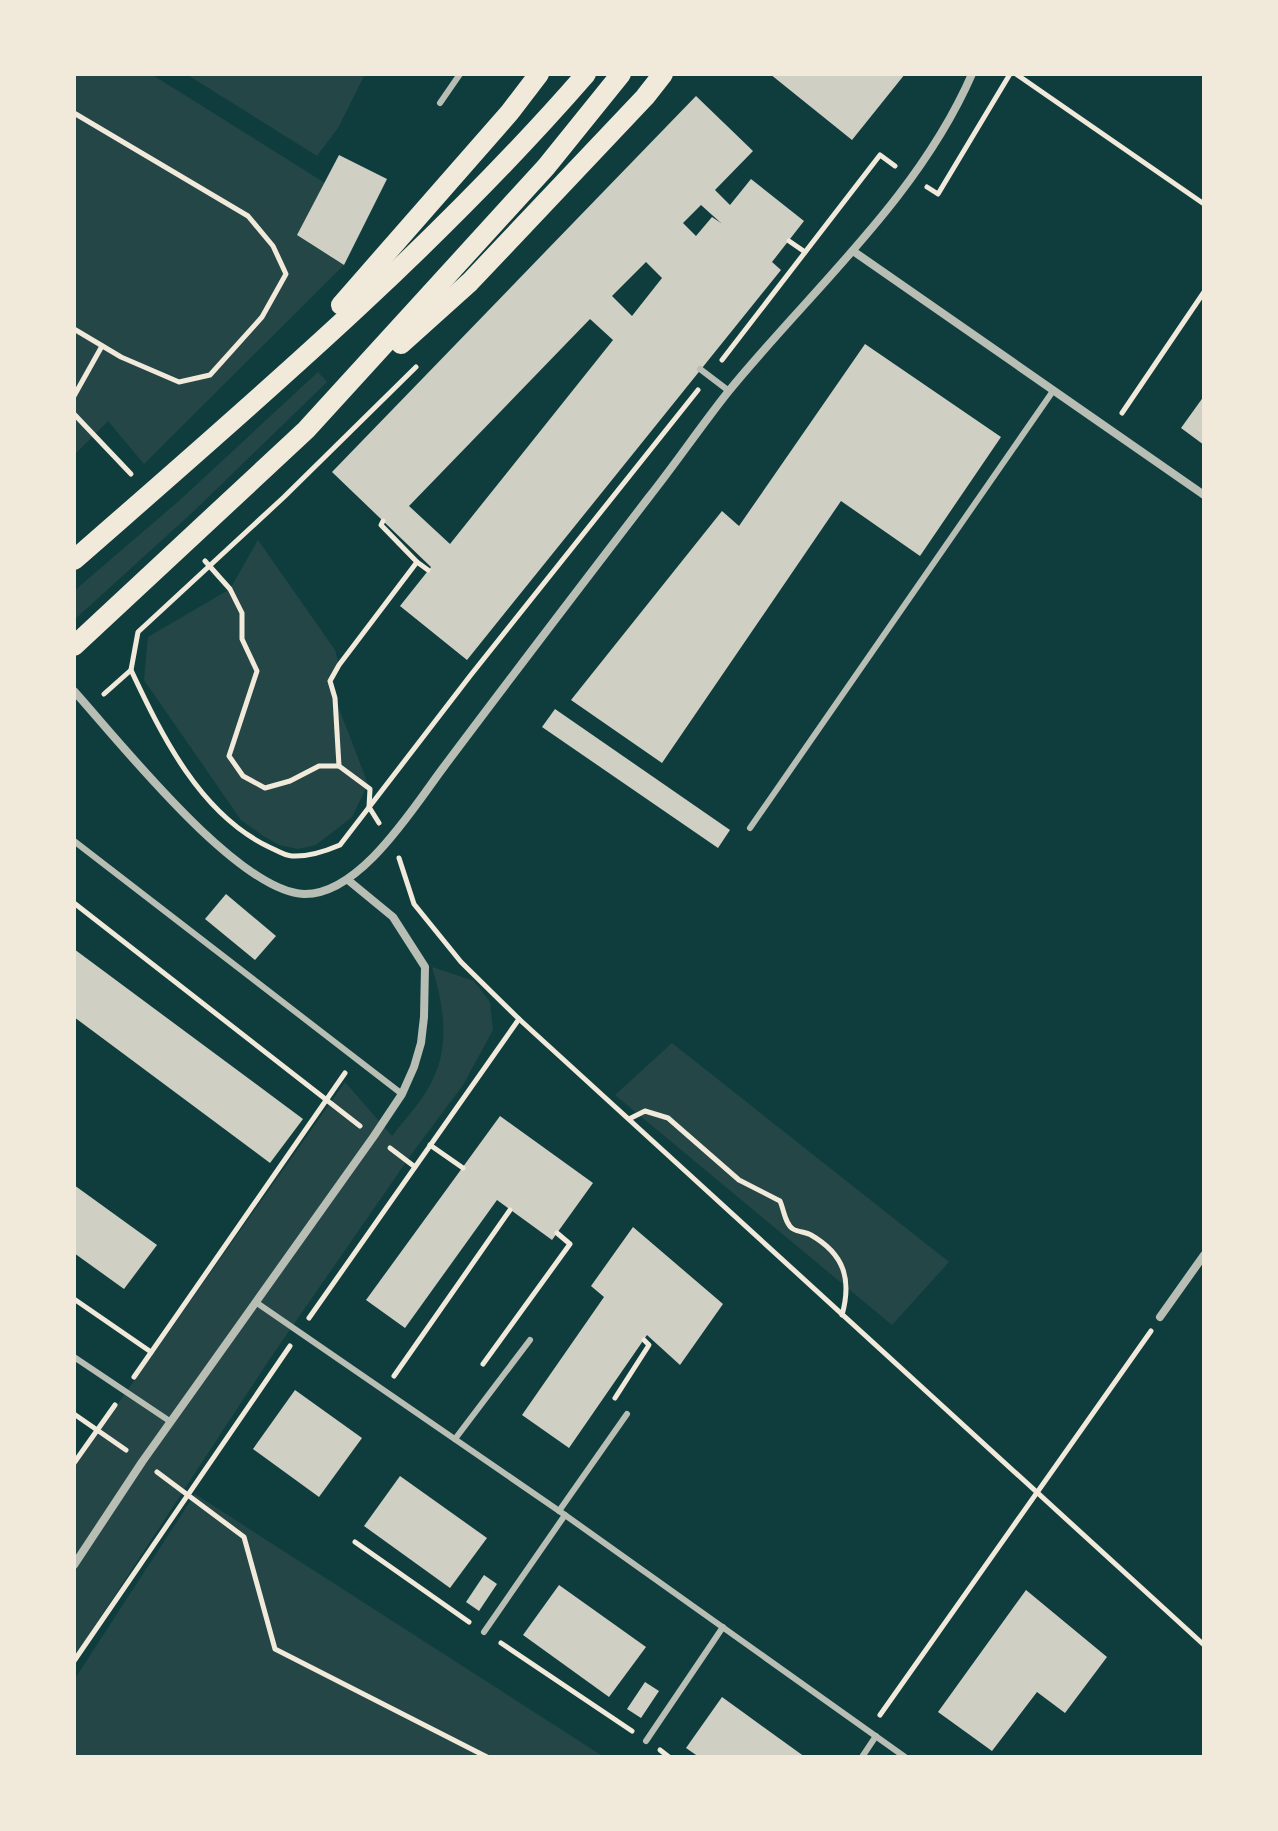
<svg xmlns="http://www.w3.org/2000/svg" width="1278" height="1831" font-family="Mulish,sans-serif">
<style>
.green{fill:#244646}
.building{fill:#cfcfc3;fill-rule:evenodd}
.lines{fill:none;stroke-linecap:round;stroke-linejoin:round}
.path{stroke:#f1e9da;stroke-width:5}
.service{stroke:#b8beb3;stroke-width:6}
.minor{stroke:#b8beb3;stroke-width:8}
.primary{stroke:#f1e9da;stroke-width:20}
</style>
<rect width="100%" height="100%" fill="#0f3d3e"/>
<g class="green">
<polygon points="74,74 151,74 325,183 297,235 344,265 144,464 108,421 74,455"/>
<polygon points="186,74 365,74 338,128 317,156"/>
<polygon points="318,372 327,382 195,510 74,620 74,591 180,500"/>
<polygon points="258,540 335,650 339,665 330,685 368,784 352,817 316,845 298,849 279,845 262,835 241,820 144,680 148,637 230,589"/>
<path d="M432 967 474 981 490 1002 493 1030 463 1085 413 1152 269 1360 74 1658V1466L345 1082 392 1136C404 1120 421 1103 430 1085 451 1047 444 1007 432 967Z"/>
<polygon points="672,1043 949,1262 892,1325 615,1095"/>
<polygon points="195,1494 604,1757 74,1757 74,1680"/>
</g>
<g class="building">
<polygon points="770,74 905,74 852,140"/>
<path d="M696 96 753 151 715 190 730 205 751 179 804 221 772 262 781 270 467 660 400 606 431 567 332 472ZM701 205 721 223 712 217 696 236 683 223ZM646 262 662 278 632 316 612 296ZM590 319 613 340 450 544 409 506Z"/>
<polygon points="339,155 387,179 344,265 297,235"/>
<polygon points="865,344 1001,437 920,556 841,501 662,763 571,700 722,511 739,526"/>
<polygon points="1204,396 1204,445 1181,428"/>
<polygon points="555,709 730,830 718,848 542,727"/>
<polygon points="226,894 276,936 255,960 205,919"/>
<polygon points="74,949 303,1119 270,1163 74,1017"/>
<polygon points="500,1116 593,1183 552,1240 497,1200 405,1328 366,1300"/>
<polygon points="74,1185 157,1245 124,1289 74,1253"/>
<polygon points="633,1227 723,1304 680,1365 647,1335 569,1448 522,1415 604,1297 591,1286"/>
<polygon points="295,1390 362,1438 319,1497 253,1449"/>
<polygon points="400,1476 487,1538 450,1588 364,1526"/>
<polygon points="484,1575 497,1584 479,1611 466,1602"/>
<polygon points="559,1585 646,1647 609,1697 523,1635"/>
<polygon points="1026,1590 1107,1657 1065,1713 1037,1692 992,1751 938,1712"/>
<polygon points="645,1682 659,1691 641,1718 627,1709"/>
<polygon points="722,1697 751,1718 805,1757 699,1757 686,1748"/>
</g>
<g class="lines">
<g class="path">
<polyline points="1016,74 1204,204"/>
<polyline points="74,113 248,216 273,246 286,274 262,317 210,375 179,382 121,357 74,329"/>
<polyline points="927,187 938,194 1010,74"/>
<polyline points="789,241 805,252"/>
<polyline points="722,360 880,155 895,166"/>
<polyline points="74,396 102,346"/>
<polyline points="1122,413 1204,292"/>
<polyline points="74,414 131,474"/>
<polyline points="383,521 381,525 417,562"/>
<polyline points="205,561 230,589 242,613 242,639 257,671 229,756 243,776 265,788 290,781 319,766 339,766 370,789 369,807 379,823"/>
<path d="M131 670C162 736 200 814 269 847 276 850 285 856 292 856 308 857 326 851 340 845L470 676 698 390"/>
<polyline points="104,694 131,670 138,632 284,497 416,367"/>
<polyline points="339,766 335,698 330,681 339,665 417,562 428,570"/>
<polyline points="74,903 360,1126"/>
<polyline points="519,1019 1204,1645"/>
<path d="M629 1119 645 1111 668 1118 739 1180 780 1201C784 1210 785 1224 793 1229 798 1232 806 1232 811 1235 844 1254 852 1279 842 1315"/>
<polyline points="430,1145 463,1168"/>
<polyline points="390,1148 415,1167"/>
<polyline points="74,1299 151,1352"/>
<polyline points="309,1318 519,1019 461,962 414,904 399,858"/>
<polyline points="483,1364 570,1244 557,1233"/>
<polyline points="394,1376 510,1210"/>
<polyline points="134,1377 345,1073"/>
<polyline points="615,1398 649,1345 644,1340"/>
<polyline points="74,1414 126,1450"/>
<polyline points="74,1463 115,1405"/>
<polyline points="157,1472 244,1537 275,1649 487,1757"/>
<polyline points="355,1542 469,1622"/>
<polyline points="501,1643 632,1731"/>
<polyline points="74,1661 290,1346"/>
<polyline points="880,1715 1151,1331"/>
<polyline points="660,1750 669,1757"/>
</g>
<g class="service">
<polyline points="440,103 460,74"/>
<polyline points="700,369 729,391"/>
<polyline points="750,828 1053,391"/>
<polyline points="74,841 402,1094"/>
<polyline points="257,1303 565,1515 905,1757"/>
<polyline points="74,1357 171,1422"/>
<polyline points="455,1439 530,1340"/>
<polyline points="559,1511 627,1414"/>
<polyline points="484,1632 565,1515"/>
<polyline points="646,1741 723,1627"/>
<polyline points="862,1757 876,1736"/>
</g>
<g class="minor">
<polyline points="853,251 1204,495"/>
<path d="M74 691C119 741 238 892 304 894 360 895 413 808 443 768 511 677 580 587 649 497 676 463 701 426 728 392 812 289 918 198 972 74"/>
<polyline points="1160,1317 1204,1255"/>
<polyline points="74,1565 142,1462 374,1136 402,1094 414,1067 421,1043 424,1017 425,967 393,917 348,880"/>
</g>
<g class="primary">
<polyline points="341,305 510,112 539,74"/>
<polyline points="401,344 470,282 645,97 663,74"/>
<path d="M74 560C251 405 432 251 586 74"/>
<polyline points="74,646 306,430 546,167 621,74"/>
</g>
</g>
<rect width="1278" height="1831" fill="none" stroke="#f1e9da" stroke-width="152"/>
</svg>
